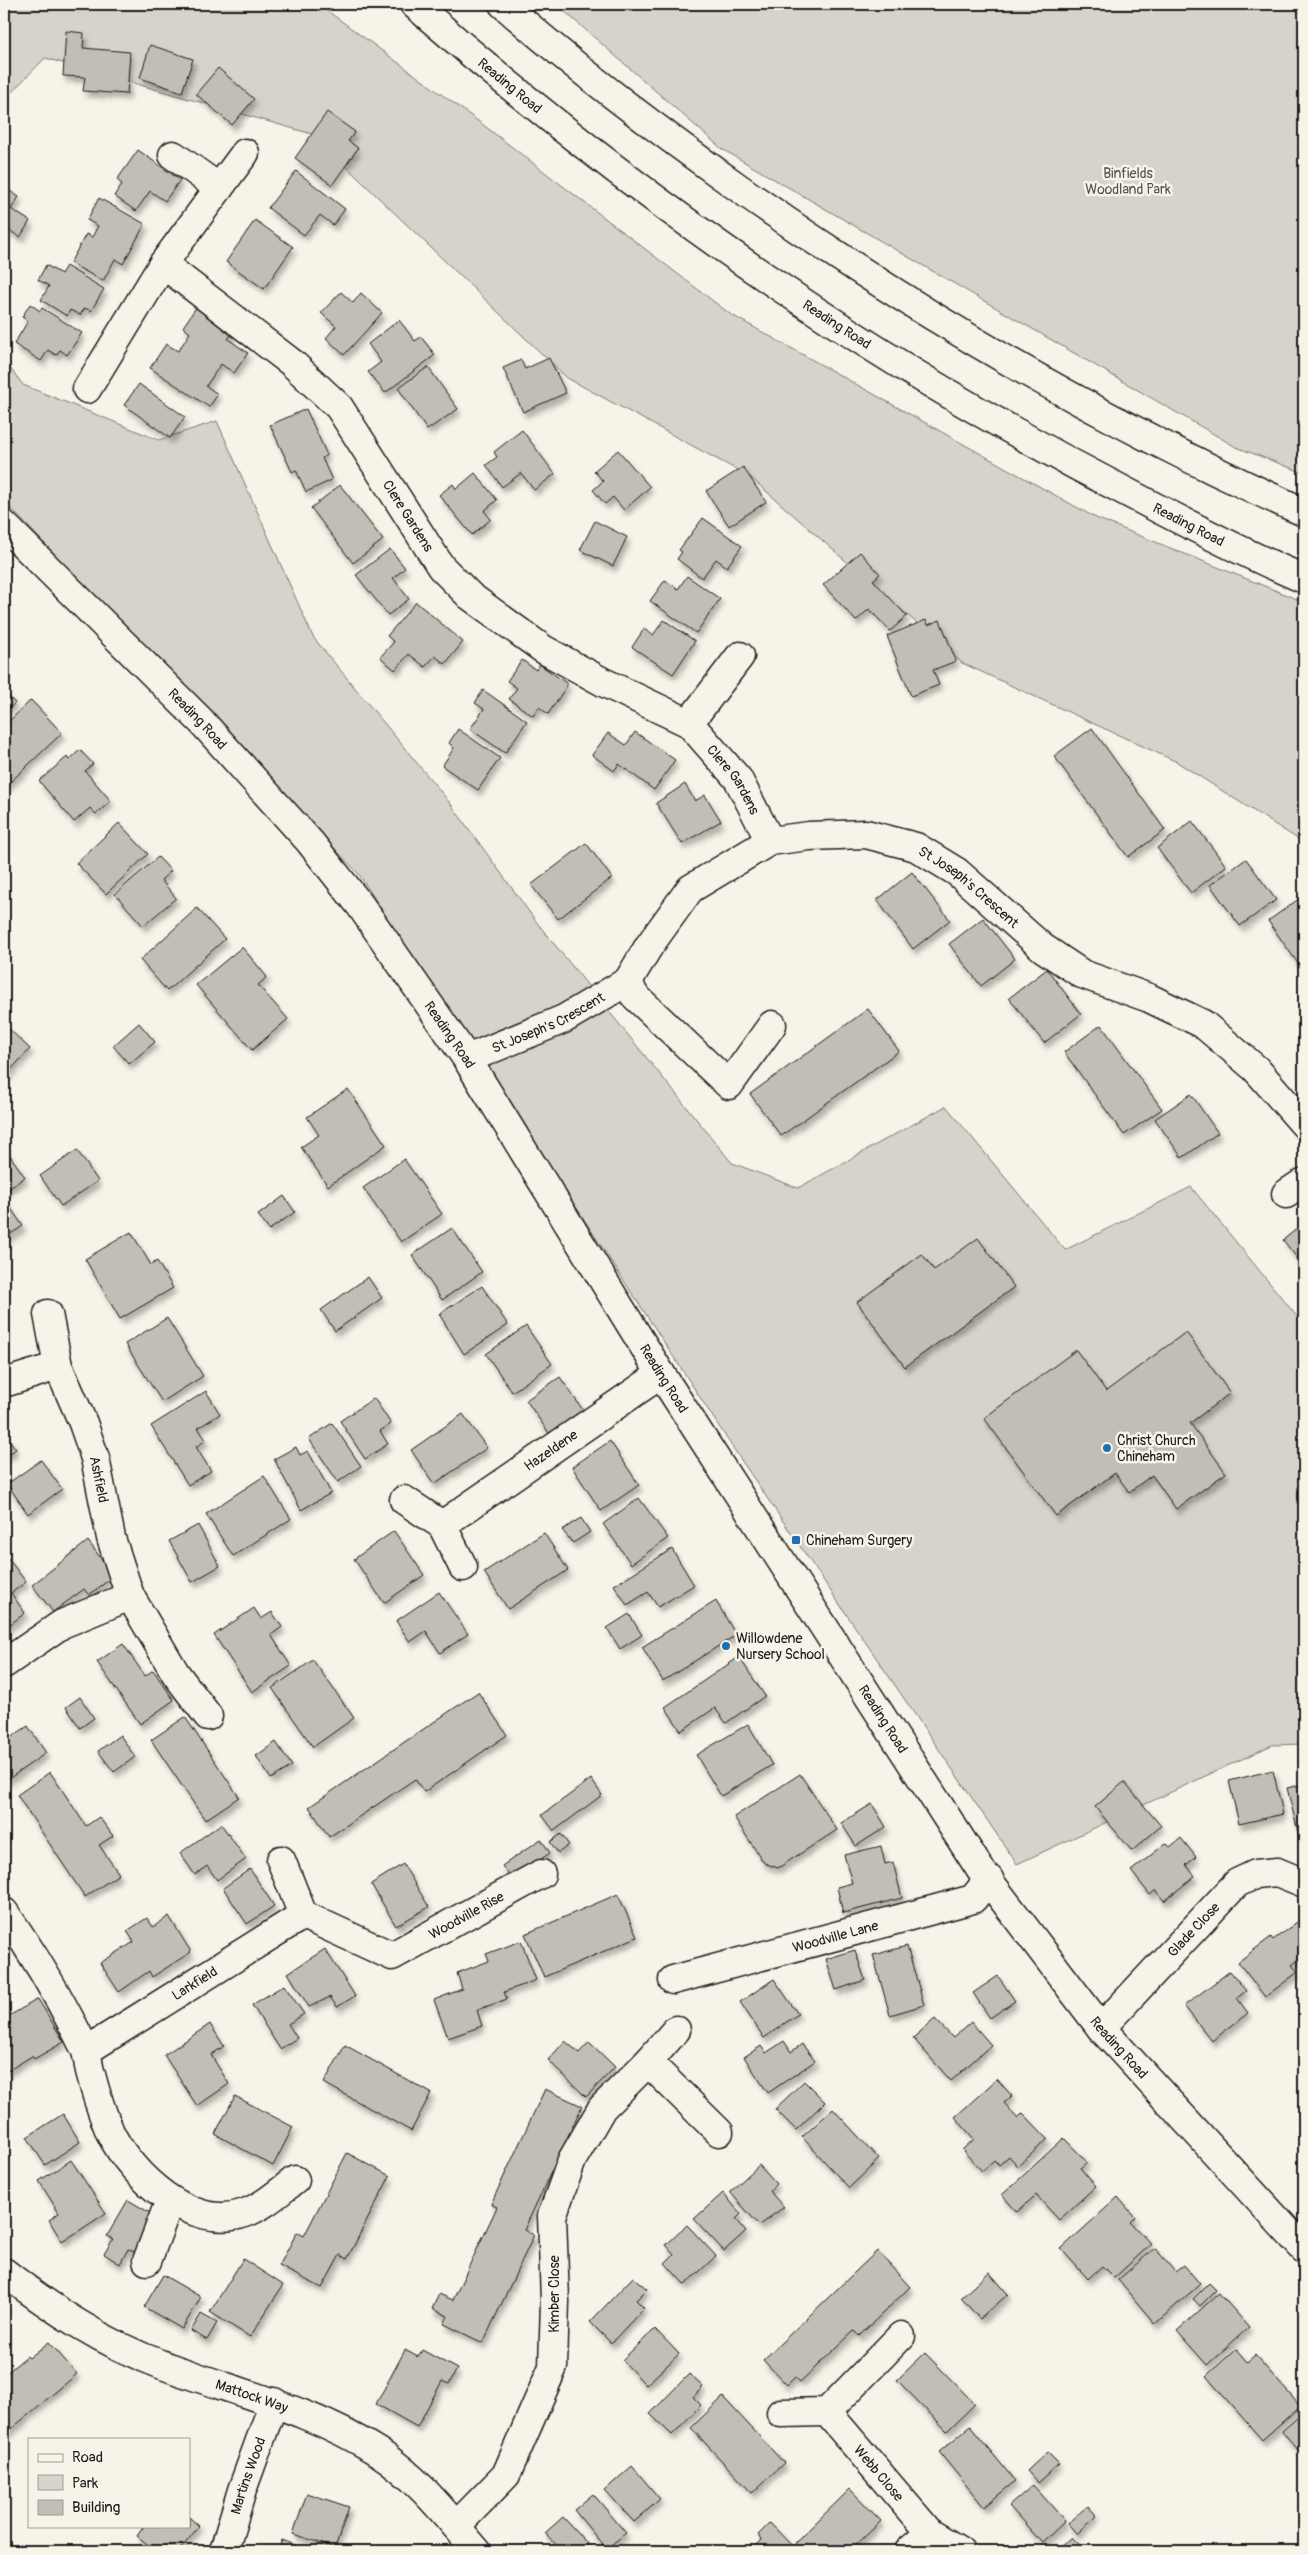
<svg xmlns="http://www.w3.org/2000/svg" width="1308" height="2555" font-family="Pangolin,sans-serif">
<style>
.green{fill:#d7d3cb;stroke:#7a7874}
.building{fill:#c0beb5;stroke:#1c1c1c;filter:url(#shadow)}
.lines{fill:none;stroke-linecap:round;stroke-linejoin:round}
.minor-casing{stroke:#1c1c1c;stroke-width:31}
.highway-casing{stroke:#1c1c1c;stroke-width:31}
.minor{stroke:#f7f3e8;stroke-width:28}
.highway{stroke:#f7f3e8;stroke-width:28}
.poi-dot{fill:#1f6fb2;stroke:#f7f3e8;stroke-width:2}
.labels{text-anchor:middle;stroke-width:5;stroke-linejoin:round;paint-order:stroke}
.street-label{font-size:14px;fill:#1c1c1c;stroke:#f7f3e8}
.park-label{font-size:14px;fill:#545351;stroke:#f7f3e8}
.poi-label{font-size:14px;fill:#1c1c1c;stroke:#f7f3e8;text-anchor:start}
</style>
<defs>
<filter id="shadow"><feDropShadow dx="3" dy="5.5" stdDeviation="2.5" flood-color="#0004"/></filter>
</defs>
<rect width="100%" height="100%" fill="#f7f3e8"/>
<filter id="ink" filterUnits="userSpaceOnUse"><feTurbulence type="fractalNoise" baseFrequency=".02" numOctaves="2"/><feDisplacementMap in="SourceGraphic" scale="10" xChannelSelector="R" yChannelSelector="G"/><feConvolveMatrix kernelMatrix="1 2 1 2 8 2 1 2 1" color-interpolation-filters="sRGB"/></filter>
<g filter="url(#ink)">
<g class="green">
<polygon points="4,4 318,4 478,121 730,314 1096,518 1304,602 1304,843 1177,762 962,663 750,477 567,378 312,134 45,58 4,100"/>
<polygon points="556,4 1304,4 1304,473 1236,447 722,149"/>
<polygon points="4,360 23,385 159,440 217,421 313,637 450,803 538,924 732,1163 798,1188 946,1106 1065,1250 1191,1187 1304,1325 1304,1744 1272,1745 1017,1864 735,1451 358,873 4,501"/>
</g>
<g class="building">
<polygon points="66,31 84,33 83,48 130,52 127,94 83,91 85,77 63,76"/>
<polygon points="150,45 193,59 182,92 140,78"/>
<polygon points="218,68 254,99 232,125 196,94"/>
<polygon points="327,112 355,132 348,141 358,148 332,185 295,158"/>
<polygon points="138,150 180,180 165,201 150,191 136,211 114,196 122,184 117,180"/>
<polygon points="296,171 345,209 333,225 320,215 304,235 268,208"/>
<polygon points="4,187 19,197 11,209 30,221 20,237 4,227"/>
<polygon points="99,198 145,224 123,264 115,259 103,281 70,263 86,234 92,237 98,226 87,220"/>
<polygon points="255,220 293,247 264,289 226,262"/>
<polygon points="46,265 61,274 66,266 104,289 91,311 85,308 80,315 70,310 67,316 41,300 49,286 38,280"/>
<polygon points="341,292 353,303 361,293 382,313 344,355 326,338 336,326 321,313"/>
<polygon points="30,304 40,311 42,308 82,333 67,355 60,350 56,355 48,350 41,361 14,344 28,321 22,317"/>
<polygon points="197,306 234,331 228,339 248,353 234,373 221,364 206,386 218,394 209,407 150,368 166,344 178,351 190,333 183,327"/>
<polygon points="399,320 415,341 421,337 435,355 385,393 368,372 381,362 368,344"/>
<polygon points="549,358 566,393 523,412 503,368 521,360 525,369"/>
<polygon points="428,367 458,409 427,430 398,388"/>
<polygon points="139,384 185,417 170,438 124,405"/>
<polygon points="306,409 327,455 322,458 332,480 306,492 296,470 292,472 270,425"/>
<polygon points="522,430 555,474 534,490 521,473 502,487 486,465 497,457 494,452"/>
<polygon points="618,450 650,487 624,510 613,497 605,504 593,490 603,481 594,471"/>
<polygon points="743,467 766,502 729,526 706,491"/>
<polygon points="475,473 497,500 484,511 491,519 472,535 439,495 453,484 456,489"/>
<polygon points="340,485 383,540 353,563 311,508"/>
<polygon points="703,518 742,546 727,567 716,559 702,578 677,559 682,552 679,550"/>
<polygon points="595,521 627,537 613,566 580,550"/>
<polygon points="390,549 405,568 393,578 409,599 388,615 356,575"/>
<polygon points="860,552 880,574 873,580 907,616 890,631 869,609 856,621 823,585"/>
<polygon points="687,576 720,599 696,633 650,601 665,580 678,589"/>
<polygon points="416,602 463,642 445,664 435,656 425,667 409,654 395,670 380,657 394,642 387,636"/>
<polygon points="664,620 695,641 673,674 632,647 644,629 653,635"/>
<polygon points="926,620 928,625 940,620 956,661 933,670 939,685 911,696 887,636"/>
<polygon points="522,660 536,670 539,664 568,684 548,714 539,707 533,716 509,699 517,688 507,681"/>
<polygon points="483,690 527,721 505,753 470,729 484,709 475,703"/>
<polygon points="4,692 15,703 4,713"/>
<polygon points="31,700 62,733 5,787 4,726"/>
<polygon points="1092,728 1165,830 1128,857 1054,756"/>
<polygon points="458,729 500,758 478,790 442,766 454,748 449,743"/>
<polygon points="635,732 675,760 654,790 619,764 614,771 592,755 608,733 626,745"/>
<polygon points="80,750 93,764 85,771 111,801 96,814 90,808 74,822 39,781 67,757 69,760"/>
<polygon points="685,784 695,801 705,795 721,821 682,844 656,803"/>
<polygon points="1192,821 1226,866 1191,893 1157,848"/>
<polygon points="119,823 148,854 106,894 76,863"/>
<polygon points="586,843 612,878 558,919 531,885"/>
<polygon points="158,857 171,871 161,880 176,898 143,926 115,894"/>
<polygon points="1246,859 1276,900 1240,926 1210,885"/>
<polygon points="912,872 950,920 913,949 877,900"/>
<polygon points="1304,895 1304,972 1268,921"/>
<polygon points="197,908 225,939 167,991 140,960"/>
<polygon points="983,918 1015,959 981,986 949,944"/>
<polygon points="242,947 267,977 258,985 288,1019 252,1050 196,985"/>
<polygon points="1047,969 1081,1014 1044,1043 1009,998"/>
<polygon points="868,1009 899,1051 781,1136 750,1094"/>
<polygon points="139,1023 155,1042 129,1064 113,1046"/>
<polygon points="4,1024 30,1049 4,1077"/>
<polygon points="1101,1025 1162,1109 1124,1135 1064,1052"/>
<polygon points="348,1089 386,1145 328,1186 301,1147 319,1135 307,1117"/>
<polygon points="1191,1094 1218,1133 1182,1158 1155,1119"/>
<polygon points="4,1147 25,1177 6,1191 4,1187"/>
<polygon points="77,1150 98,1181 61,1206 40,1176"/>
<polygon points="404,1159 442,1214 401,1242 363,1188"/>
<polygon points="284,1196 295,1212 269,1230 258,1215"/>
<polygon points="4,1198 23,1226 4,1238"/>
<polygon points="1304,1223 1304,1267 1283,1240"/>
<polygon points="452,1228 482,1272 442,1300 412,1255"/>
<polygon points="131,1232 151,1265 157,1261 173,1288 120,1319 85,1259"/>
<polygon points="978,1238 1014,1287 905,1367 857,1302 922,1254 934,1270"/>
<polygon points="368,1277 382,1298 335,1331 321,1310"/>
<polygon points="482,1286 508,1325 464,1354 439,1314"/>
<polygon points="167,1318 203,1376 162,1402 125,1344"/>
<polygon points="526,1326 552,1364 512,1392 486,1354"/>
<polygon points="1186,1332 1230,1393 1190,1423 1226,1473 1176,1509 1152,1475 1129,1492 1115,1473 1056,1516 984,1418 1076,1350 1106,1391"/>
<polygon points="560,1377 585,1413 551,1436 526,1400"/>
<polygon points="206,1391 220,1414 198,1428 206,1440 196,1447 211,1471 188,1485 151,1426"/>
<polygon points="374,1398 391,1424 380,1431 388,1444 365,1459 340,1421"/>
<polygon points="463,1414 487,1448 434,1484 411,1450"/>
<polygon points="332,1423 361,1466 338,1482 309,1439"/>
<polygon points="4,1433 16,1449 4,1458"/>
<polygon points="610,1441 639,1485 601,1511 572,1467"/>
<polygon points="296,1447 300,1455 308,1451 331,1493 301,1510 274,1459"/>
<polygon points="41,1460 62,1489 28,1514 7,1484"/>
<polygon points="264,1476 291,1519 233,1556 206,1514"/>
<polygon points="639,1498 668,1538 631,1564 603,1524"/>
<polygon points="581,1518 590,1532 573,1543 562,1530"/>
<polygon points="198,1525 220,1566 192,1582 169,1541"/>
<polygon points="394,1531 424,1575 384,1603 354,1559"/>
<polygon points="544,1533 568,1570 508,1609 484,1572"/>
<polygon points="88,1541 114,1576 89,1595 84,1589 53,1612 32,1585"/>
<polygon points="672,1549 694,1585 658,1607 648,1592 627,1605 614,1585"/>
<polygon points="4,1553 26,1582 11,1593 25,1613 4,1629"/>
<polygon points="439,1592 468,1634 440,1653 426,1631 410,1642 396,1621"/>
<polygon points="716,1601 736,1635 663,1681 642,1647"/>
<polygon points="254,1608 261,1619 272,1612 282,1627 271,1635 291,1666 252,1692 214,1635"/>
<polygon points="629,1614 642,1635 620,1649 607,1628"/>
<polygon points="123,1644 145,1676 153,1670 174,1700 140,1724 97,1662"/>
<polygon points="739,1657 765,1696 726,1723 715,1708 681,1731 665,1707"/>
<polygon points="313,1660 354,1718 313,1747 272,1688"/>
<polygon points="478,1692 507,1735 424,1792 415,1779 329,1837 309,1807"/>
<polygon points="80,1697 94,1718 80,1728 66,1707"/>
<polygon points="185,1717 239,1797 205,1820 151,1740"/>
<polygon points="748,1724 772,1765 721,1796 696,1755"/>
<polygon points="28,1726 46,1753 4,1782 4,1742"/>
<polygon points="120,1735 135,1757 114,1772 98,1751"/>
<polygon points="276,1742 292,1766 271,1779 256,1756"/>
<polygon points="1273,1770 1283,1814 1239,1824 1229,1781"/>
<polygon points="50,1772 86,1826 99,1817 113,1836 99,1845 119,1874 85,1897 17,1795"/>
<polygon points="800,1774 837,1830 778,1868 764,1863 734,1817"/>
<polygon points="591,1779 602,1795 554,1831 542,1815"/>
<polygon points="1124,1782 1161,1826 1132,1851 1095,1807"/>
<polygon points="1304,1784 1304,1834 1299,1836 1287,1788"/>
<polygon points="872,1804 886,1827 856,1846 841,1823"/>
<polygon points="221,1824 246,1859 217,1880 207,1866 195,1875 180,1853"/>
<polygon points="561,1834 569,1845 558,1853 550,1842"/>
<polygon points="1181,1838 1196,1857 1186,1865 1195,1876 1164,1901 1156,1890 1150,1895 1131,1871 1166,1843 1170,1847"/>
<polygon points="541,1839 550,1853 512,1879 502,1866"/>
<polygon points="881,1846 885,1864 893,1862 902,1898 843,1913 837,1887 852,1883 844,1855"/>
<polygon points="403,1864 429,1907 396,1926 371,1884"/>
<polygon points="250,1869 274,1906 247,1924 223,1888"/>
<polygon points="618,1894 637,1937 544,1977 525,1934"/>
<polygon points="169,1916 191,1952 152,1977 149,1971 119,1992 100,1963 134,1942 127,1931 147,1918 153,1927"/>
<polygon points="1297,1922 1304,1931 1304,1955 1292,1965 1298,1972 1265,1997 1238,1962 1271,1937 1273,1940"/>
<polygon points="521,1941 536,1980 504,1992 507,1999 477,2010 482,2026 448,2038 434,2000 462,1989 457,1973 489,1961 486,1954"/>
<polygon points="907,1946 924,2005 890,2015 873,1955"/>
<polygon points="325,1949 355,1996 337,2007 330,1997 309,2007 288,1973"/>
<polygon points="855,1950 865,1980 836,1990 826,1959"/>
<polygon points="1230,1971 1246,1991 1237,1998 1248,2013 1212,2041 1184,2006"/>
<polygon points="998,1976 1015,2001 990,2018 973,1993"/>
<polygon points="774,1979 798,2014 764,2038 740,2002"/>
<polygon points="284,1985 304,2014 288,2024 297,2038 280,2049 252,2005"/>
<polygon points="38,1999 64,2042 34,2059 32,2056 4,2073 4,2019"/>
<polygon points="935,2019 953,2038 971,2022 991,2045 951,2081 913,2038"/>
<polygon points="210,2024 224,2046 211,2055 229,2084 197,2106 164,2055"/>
<polygon points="565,2041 579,2053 589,2042 615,2067 586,2097 548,2060"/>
<polygon points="784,2041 791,2052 802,2044 815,2061 768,2093 744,2057 761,2046 766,2053"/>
<polygon points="345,2045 431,2093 411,2131 324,2083"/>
<polygon points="997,2079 1012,2096 1004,2103 1018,2118 1023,2113 1048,2139 1018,2166 1009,2156 999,2165 994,2160 982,2171 962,2150 974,2139 955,2117"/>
<polygon points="804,2081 825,2102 796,2130 775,2109"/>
<polygon points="545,2089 582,2106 524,2230 534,2235 483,2343 444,2324 448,2316 432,2309 439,2294 453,2300 497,2207 491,2204"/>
<polygon points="235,2096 293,2127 273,2166 215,2134"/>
<polygon points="833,2109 879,2159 849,2188 802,2137"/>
<polygon points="63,2114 80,2142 45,2165 27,2137"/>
<polygon points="1064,2138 1087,2162 1080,2168 1096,2186 1059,2220 1036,2195 1017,2212 1002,2195"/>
<polygon points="347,2153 390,2176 347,2259 340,2255 322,2288 279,2266 297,2232 304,2236"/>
<polygon points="71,2160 106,2213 62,2242 49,2220 59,2213 39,2181"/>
<polygon points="759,2165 776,2184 769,2191 784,2207 759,2225 730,2192"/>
<polygon points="723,2193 741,2214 736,2219 746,2231 724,2251 694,2219"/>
<polygon points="1118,2197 1135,2217 1130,2222 1151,2244 1114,2278 1102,2266 1088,2279 1061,2249"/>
<polygon points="128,2200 157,2217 136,2253 128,2249 120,2264 104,2254 113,2239 107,2236"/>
<polygon points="687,2225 716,2256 685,2285 665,2263 674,2254 666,2245"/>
<polygon points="1155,2248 1175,2272 1184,2265 1200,2284 1155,2324 1118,2280"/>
<polygon points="877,2251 910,2287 859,2336 854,2331 800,2382 795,2377 787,2385 763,2360"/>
<polygon points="243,2259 283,2285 250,2337 210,2312"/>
<polygon points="989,2272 1008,2294 980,2319 961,2298"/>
<polygon points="163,2275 201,2297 182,2329 144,2307"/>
<polygon points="633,2277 647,2289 636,2300 644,2308 611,2343 590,2322"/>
<polygon points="1209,2283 1216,2290 1200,2306 1193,2299"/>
<polygon points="1219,2293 1249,2327 1207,2365 1177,2331"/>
<polygon points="201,2314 217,2323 207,2340 191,2331"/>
<polygon points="655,2329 679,2354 646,2385 622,2360"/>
<polygon points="49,2342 77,2374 4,2435 4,2375 27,2356 29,2358"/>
<polygon points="1236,2349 1247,2362 1255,2355 1300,2406 1262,2440 1206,2376"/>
<polygon points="405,2350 418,2357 422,2350 457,2369 449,2384 442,2381 417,2427 376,2404"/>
<polygon points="925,2353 975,2404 947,2431 897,2380"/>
<polygon points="689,2374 703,2387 693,2397 701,2405 672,2435 650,2414"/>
<polygon points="723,2397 784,2463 752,2493 691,2428"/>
<polygon points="1304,2412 1304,2457 1282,2431"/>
<polygon points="970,2426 1015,2481 984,2507 939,2452"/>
<polygon points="1047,2452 1059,2464 1038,2483 1027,2471"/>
<polygon points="632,2466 660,2499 634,2522 605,2490"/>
<polygon points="1033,2485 1065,2521 1042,2543 1009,2506"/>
<polygon points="850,2489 881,2521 850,2551 803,2551 795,2543"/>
<polygon points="307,2493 349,2507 335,2548 293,2534"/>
<polygon points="593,2494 626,2533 606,2549 574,2510"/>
<polygon points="1087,2506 1096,2516 1077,2534 1068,2524"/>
<polygon points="189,2517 199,2526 179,2551 156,2551 137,2536 144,2526 189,2526"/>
<polygon points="563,2517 594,2551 562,2551 545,2533"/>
<polygon points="770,2523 797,2551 751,2551 762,2540 758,2535"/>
<polygon points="1071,2537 1085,2551 1056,2551"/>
<polygon points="282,2540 312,2551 278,2551"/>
</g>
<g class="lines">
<defs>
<g id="minor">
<polyline points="173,155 219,188"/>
<path id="s1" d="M163 264 292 363 339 407 441 567 470 596 543 649 603 682 689 723 738 779 770 841"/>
<polyline points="87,389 163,264 245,153"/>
<path id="s2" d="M4 525 201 721 310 842 360 905 467 1059 661 1374 980 1869 1101 2028 1304 2249"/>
<polyline points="689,723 740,656"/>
<polyline points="628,981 634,995 729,1085 772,1025"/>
<path id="s3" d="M467 1059 564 1019 628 981 649 946 690 889 770 841 809 836 866 834 916 847 957 872 1043 948 1082 974 1149 998 1203 1024 1256 1069 1304 1124"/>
<polyline points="1286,1194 1304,1182"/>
<path id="s4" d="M48 1314 58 1366 83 1423 95 1458 111 1538 130 1596 176 1674 208 1716"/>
<polyline points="4,1383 58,1366"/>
<polyline points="404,1500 442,1525 463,1567"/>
<path id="s5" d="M442 1525 661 1374"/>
<polyline points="4,1664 62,1624 130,1596"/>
<path id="s6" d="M281 1860 303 1915 392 1956 541 1874"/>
<path d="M4 1912C34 1954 62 2002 85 2049 88 2056 88 2064 90 2071 95 2091 102 2113 110 2132 131 2176 192 2232 245 2213 264 2206 279 2192 295 2180"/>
<path id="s7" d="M673 1980 973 1899 989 1879"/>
<path id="s8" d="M1101 2028 1237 1883 1256 1874 1277 1872 1304 1883"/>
<path id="s9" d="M86 2051 303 1915"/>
<polyline points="648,2062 719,2132"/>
<polyline points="147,2261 170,2200"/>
<path id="s10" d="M4 2272C52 2309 103 2343 160 2364 234 2392 311 2409 378 2452 417 2477 447 2516 477 2551"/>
<path id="s11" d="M827 2412 930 2533 960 2551"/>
<polyline points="781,2413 827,2412 901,2336"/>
<polyline points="456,2526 506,2475 553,2367 555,2301 552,2216 572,2160 602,2108 648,2062 676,2030"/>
<path id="s12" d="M224 2551 242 2490 274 2402"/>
<polyline points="909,2551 930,2533"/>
</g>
<g id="highway">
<path id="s13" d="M414 4C633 197 876 364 1136 497 1191 526 1247 555 1304 579"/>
<path d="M503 4C577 70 656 129 736 186 915 313 1104 423 1304 512"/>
</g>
</defs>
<use href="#minor" class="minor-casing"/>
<use href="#highway" class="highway-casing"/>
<use href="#minor" class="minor"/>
<use href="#highway" class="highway"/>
</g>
</g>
<g class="poi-dot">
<circle cx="1107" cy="1448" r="5"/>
<rect x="791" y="1535" width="10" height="10" rx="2.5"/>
<circle cx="726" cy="1646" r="5"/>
</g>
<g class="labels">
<g class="street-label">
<text dy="5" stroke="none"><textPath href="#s13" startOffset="126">Reading Road</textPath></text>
<text dy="5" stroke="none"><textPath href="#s13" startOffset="531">Reading Road</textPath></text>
<text dy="5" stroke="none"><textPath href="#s1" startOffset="356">Clere Gardens</textPath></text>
<text dy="5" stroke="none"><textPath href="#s13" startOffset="936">Reading Road</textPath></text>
<text dy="5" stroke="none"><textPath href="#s2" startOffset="274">Reading Road</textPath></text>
<text dy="5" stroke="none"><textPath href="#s1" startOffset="784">Clere Gardens</textPath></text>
<text dy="5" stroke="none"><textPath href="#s3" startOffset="598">St Joseph's Crescent</textPath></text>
<text dy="5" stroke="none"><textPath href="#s3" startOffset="89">St Joseph's Crescent</textPath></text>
<text dy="5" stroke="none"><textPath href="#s2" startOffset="679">Reading Road</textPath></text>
<text dy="5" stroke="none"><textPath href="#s2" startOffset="1084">Reading Road</textPath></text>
<text dy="5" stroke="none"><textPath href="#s5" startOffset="132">Hazeldene</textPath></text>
<text dy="5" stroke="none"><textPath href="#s4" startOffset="174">Ashfield</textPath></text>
<text dy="5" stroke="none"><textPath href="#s2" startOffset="1489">Reading Road</textPath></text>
<text dy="5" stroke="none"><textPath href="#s6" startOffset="242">Woodville Rise</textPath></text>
<text dy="5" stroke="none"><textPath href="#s8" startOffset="135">Glade Close</textPath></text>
<text dy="5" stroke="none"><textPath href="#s7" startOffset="168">Woodville Lane</textPath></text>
<text dy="5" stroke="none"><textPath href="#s9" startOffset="128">Larkfield</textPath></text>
<text dy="5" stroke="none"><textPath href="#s2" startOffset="1894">Reading Road</textPath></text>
<text transform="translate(554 2294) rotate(-90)" y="5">Kimber Close</text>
<text dy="5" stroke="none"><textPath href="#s10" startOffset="279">Mattock Way</textPath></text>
<text dy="5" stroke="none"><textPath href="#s11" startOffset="80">Webb Close</textPath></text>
<text dy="5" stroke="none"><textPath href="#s12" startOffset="79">Martins Wood</textPath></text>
</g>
<g class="park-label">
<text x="1128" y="178">Binfields<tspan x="1128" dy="16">Woodland Park</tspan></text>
</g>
<g class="poi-label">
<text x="1117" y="1445">Christ Church<tspan x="1117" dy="16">Chineham</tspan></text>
<text x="806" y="1545">Chineham Surgery</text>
<text x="736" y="1643">Willowdene<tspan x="736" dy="16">Nursery School</tspan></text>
</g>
</g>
<rect width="1308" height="2555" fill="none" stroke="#f7f3e8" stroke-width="20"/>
<rect x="10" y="10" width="1288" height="2535" fill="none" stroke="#1c1c1c" stroke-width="2" filter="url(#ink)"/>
<rect x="28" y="2438" width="162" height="90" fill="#f7f3e8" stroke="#9f9d96"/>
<rect x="38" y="2454" width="25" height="8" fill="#f7f3e8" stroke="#9f9d96"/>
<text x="72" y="2462" font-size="15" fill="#1c1c1c">Road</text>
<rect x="38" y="2475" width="25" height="15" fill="#d7d3cb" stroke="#9f9d96"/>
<text x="72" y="2488" font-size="15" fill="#1c1c1c">Park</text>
<rect x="38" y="2500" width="25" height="15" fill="#c0beb5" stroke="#9f9d96"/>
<text x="72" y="2512" font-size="15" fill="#1c1c1c">Building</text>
</svg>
